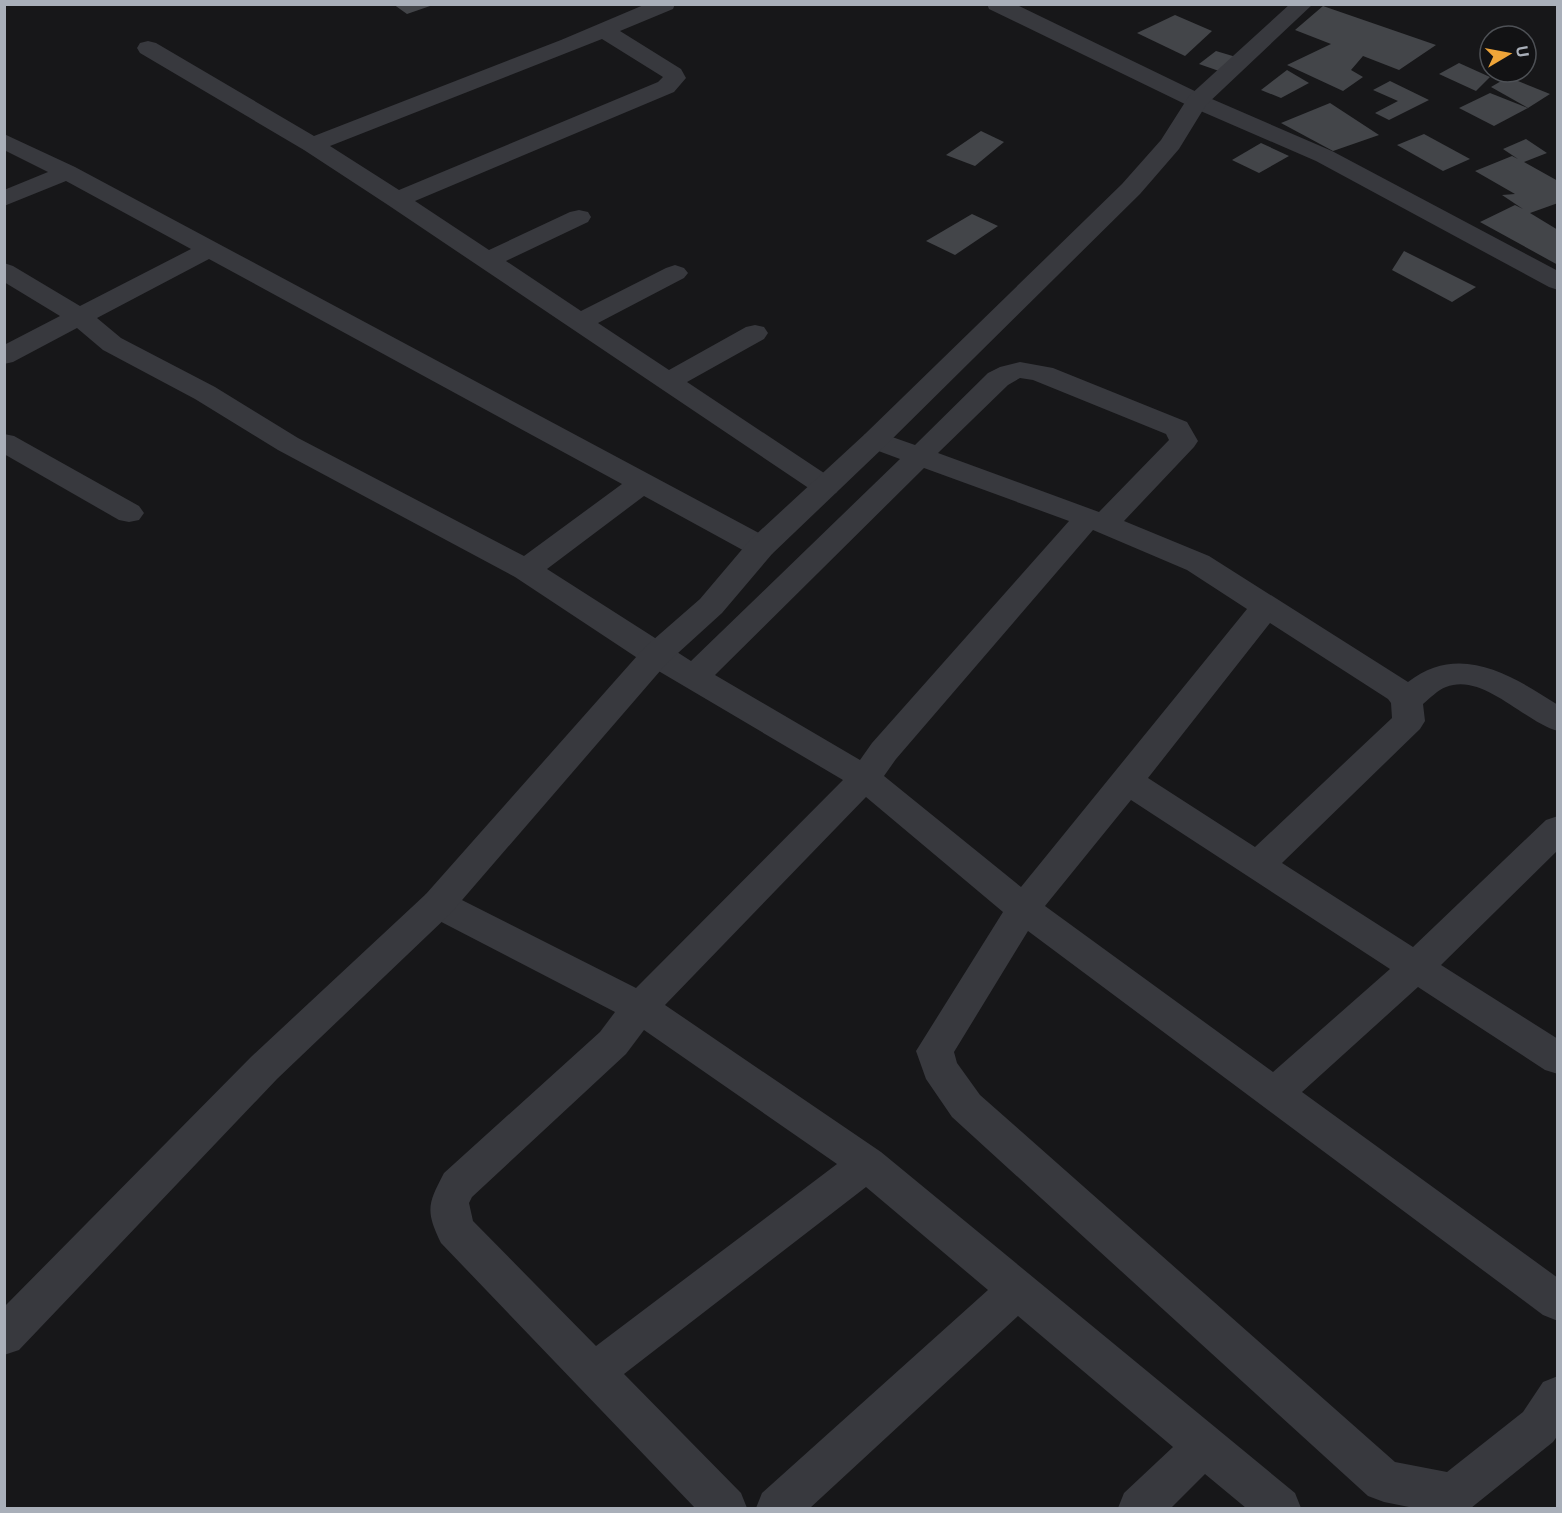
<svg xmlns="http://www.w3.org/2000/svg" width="1562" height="1513" font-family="'Public Sans',sans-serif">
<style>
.building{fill:#434549}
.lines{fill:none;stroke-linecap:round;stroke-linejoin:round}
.minor{fill:#38393e;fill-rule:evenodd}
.tertiary{fill:#38393e;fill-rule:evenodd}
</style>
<rect width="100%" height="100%" fill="#171719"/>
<g class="building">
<polygon points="393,4 433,4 433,5 407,14"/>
<polygon points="1323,6 1436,45 1399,70 1363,56 1351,70 1363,77 1343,91 1287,65 1331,44 1295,30"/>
<polygon points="1175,15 1212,31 1185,56 1137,33"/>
<polygon points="1216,51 1236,57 1219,71 1199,64"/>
<polygon points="1459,63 1490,77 1476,91 1439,74"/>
<polygon points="1287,70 1309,83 1281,98 1261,90"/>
<polygon points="1508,77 1550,94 1528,108 1491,87"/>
<polygon points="1390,81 1429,100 1389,120 1375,113 1398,101 1373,90"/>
<polygon points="1490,93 1528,108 1494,126 1459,108"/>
<polygon points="1330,103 1379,135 1333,151 1281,123"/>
<polygon points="981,131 1004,142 975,166 946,155"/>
<polygon points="1424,134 1470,159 1443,171 1397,145"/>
<polygon points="1526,139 1547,153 1524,162 1558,181 1558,203 1530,213 1558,230 1558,265 1480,222 1515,205 1523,209 1502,195 1515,194 1475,171 1512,156 1518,159 1503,149"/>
<polygon points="1261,143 1289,156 1259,173 1232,160"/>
<polygon points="972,214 998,226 955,255 926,241"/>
<polygon points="1404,251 1476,287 1452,302 1392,270"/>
</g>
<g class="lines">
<g class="minor">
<path d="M646 4H675L673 9 620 31 681 69 686 78 674 92 415 201 489 250 570 212 579 210 588 212 591 217 588 222 506 261 581 311 666 268 675 265 684 268 688 273 684 278 598 323 669 370 746 327 755 325 764 327 768 333 764 339 687 382 836 481 840 487 836 493 826 496 816 493 388 205 304 150 140 53 137 48 140 43 148 41 156 43 314 136 561 40ZM602 39 663 77 658 82 399 190 330 146Z"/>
<polygon points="987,4 1015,4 1205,96 1332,151 1558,271 1558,290 1549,287 1316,161 1189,106 989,9"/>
<path d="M4 134 75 167 772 540 776 547 772 554 761 557 750 554 644 496 547 569 691 661 900 459 865 446 861 440 865 434 875 431 915 445 988 373 1000 367 1020 362 1053 368 1187 422 1198 441 1194 447 1124 521 1209 556 1408 682C1460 642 1511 675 1558 705V731C1524 722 1483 672 1446 687 1438 690 1430 698 1423 704L1425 721 1420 729 1282 863 1413 947 1546 820 1558 816V850L1441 965 1558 1039V1074L1545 1070 1418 987 1302 1092 1558 1278V1321L1543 1315 1028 931 954 1052 957 1063 980 1095 1395 1462 1447 1472 1523 1412 1543 1382 1558 1376V1435L1553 1442 1471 1508H1414L1384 1502 1368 1496 952 1117 926 1079 916 1051 1003 912 866 797 665 1005 881 1152 1295 1493 1301 1508H1246L1205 1474 1171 1508H1118L1124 1493 1173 1447 1018 1316 810 1508H756L762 1493 988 1290 866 1187 624 1374 741 1493 747 1508H695L441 1243C425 1210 428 1204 444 1173L600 1032 615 1012 426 914 420 904 426 894 438 890 450 894 636 988 843 780 645 663 515 577 278 450 195 399 103 350 77 328 13 362 4 364V345L60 316 4 282V263L13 266 80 306 191 249 66 181 4 206V190L48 172 4 150ZM209 259 622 484 524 556 298 438 215 387 121 338 97 318ZM1020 378 1033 380 1166 434 1169 440 1099 512 938 453 1008 385ZM924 468 1069 521 872 743 860 760 715 675ZM1093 530 1187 570 1247 609 1021 887 884 776 896 759ZM1270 623 1388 699 1391 703 1392 718 1255 847 1148 778ZM1131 800 1390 969 1273 1072 1045 906ZM644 1030 837 1164 596 1346 473 1221 469 1203 472 1197 626 1054Z"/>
<polygon points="4,434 14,436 139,506 144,513 139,520 129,522 119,520 4,454"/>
</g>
<polygon class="tertiary" points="1290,4 1313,4 1206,105 1179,149 1140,194 885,446 772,554 722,613 667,663 450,914 277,1079 19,1350 4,1355 4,1307 251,1057 426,894 645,647 700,599 750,540 865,434 1122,184 1161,140 1189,96"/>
</g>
<rect width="1562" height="1513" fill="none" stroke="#a9afb9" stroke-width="12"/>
<g transform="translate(1508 54) rotate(80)"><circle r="28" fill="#121214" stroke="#4e5156" stroke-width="1.5"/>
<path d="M0-4.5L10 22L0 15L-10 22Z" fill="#efa539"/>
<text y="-9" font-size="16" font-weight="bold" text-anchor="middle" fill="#a9afb9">U</text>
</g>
</svg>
